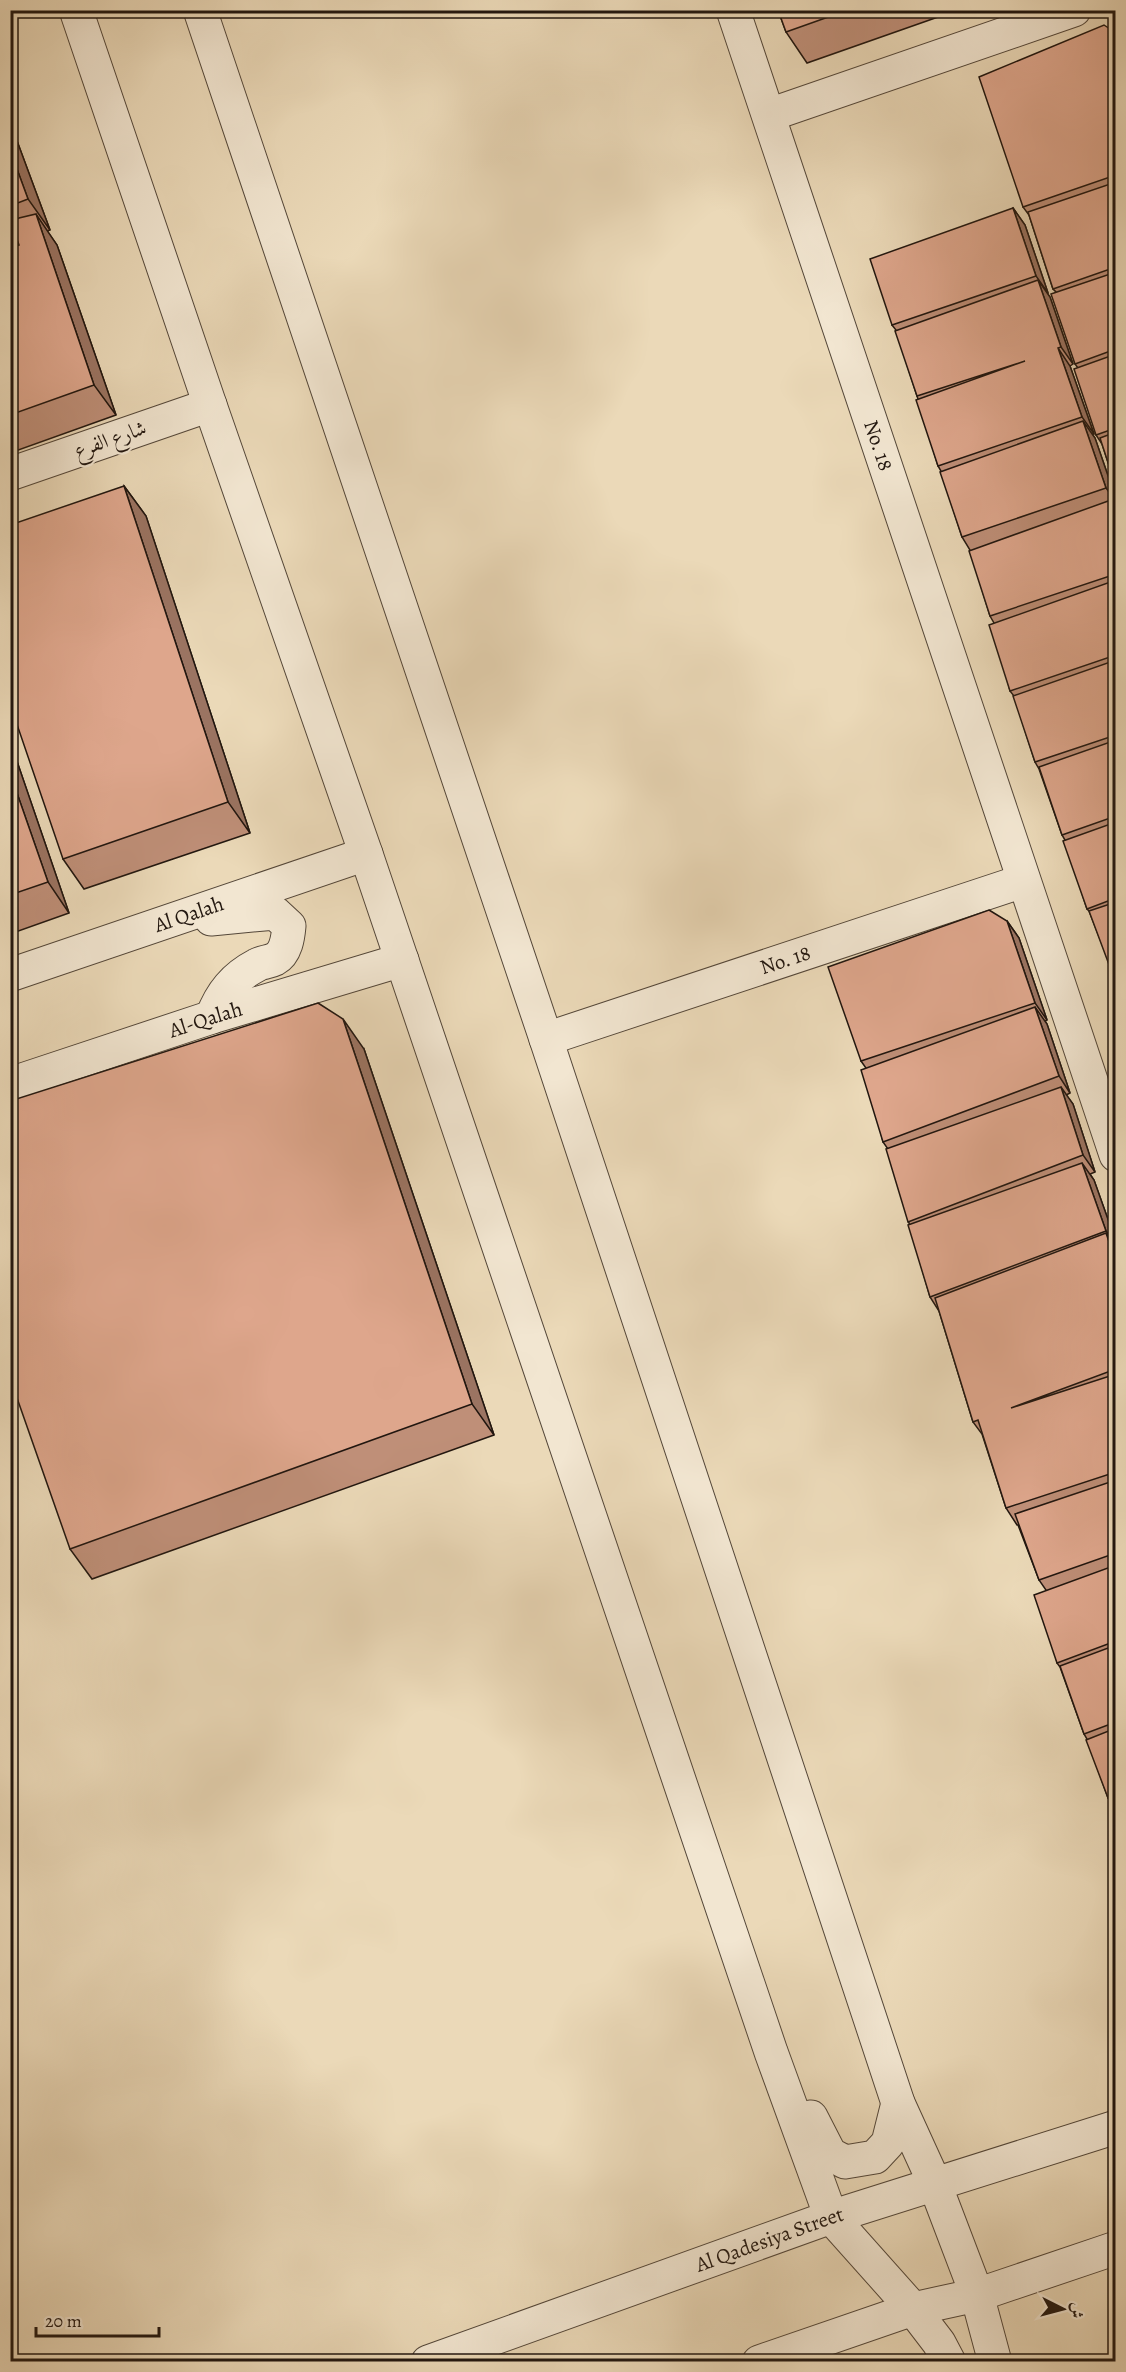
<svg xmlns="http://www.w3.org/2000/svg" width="1126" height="2372" font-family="Alegreya,Amiri,serif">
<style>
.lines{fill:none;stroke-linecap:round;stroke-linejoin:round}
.minor-casing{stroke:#544739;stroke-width:35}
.tertiary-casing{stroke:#544739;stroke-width:35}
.minor{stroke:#f2e6d1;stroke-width:33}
.tertiary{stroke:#f2e6d1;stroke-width:33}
.wall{fill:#bf8f78;stroke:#21160f;stroke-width:1.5}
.shaded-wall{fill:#9b7462;stroke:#21160f;stroke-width:1.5}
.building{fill:#dea68c;stroke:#21160f;stroke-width:1.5}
.labels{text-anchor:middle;stroke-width:4.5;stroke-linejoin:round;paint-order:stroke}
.street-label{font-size:21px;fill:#21160f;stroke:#f2e6d1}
</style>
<rect width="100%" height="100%" fill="#ebd9b8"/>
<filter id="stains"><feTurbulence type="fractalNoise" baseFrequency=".00333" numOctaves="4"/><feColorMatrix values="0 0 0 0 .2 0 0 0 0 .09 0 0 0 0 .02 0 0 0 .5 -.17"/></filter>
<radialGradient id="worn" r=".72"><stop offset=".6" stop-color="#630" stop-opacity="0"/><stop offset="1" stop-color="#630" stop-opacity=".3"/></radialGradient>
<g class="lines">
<defs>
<g id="minor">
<path id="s1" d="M733 10 1116 1155"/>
<polyline points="769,115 1074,10"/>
<polyline points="10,474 210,405"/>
<path id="s2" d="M546 1039 1023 881"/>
<polyline points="977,2295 995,2362"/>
<polyline points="913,2309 939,2343 949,2362"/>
</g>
<g id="tertiary">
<polyline points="76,10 210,405 366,854 771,2052 831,2217 913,2309"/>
<polyline points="200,10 546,1039 898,2103 934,2182 977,2295"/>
<path d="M211 919 275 913 289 926C288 937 286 953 275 959 269 962 262 962 257 965 234 977 221 993 212 1017"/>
<path id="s3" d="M10 975 366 854"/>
<path id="s4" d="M10 1084 212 1017 402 960"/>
<polyline points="811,2117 830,2154 845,2162 875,2157 888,2143 898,2103"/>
<path id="s5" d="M428 2362 831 2217 1116 2127"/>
<polyline points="759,2362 913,2309 977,2295 1116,2248"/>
</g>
</defs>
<use href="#minor" class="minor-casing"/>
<use href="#tertiary" class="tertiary-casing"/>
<use href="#minor" class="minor"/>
<use href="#tertiary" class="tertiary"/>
</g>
<g class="wall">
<polygon points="778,10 958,10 807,63 786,32"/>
<polygon points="1116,33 1116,487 1102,444 1096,435 1078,368 1075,364 1056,292 1053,289 1029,215 1023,207"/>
<polygon points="10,122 50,230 47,231 57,245 116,415 10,453 10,248 19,245 19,243 10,246"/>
<polygon points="1013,208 1025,225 1048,293 1047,293 1050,297 1073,364 1070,366 1094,434 1092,434 1095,438 1116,499 1116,980 1089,911 1087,909 1065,840 1062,835 1039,769 1035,762 1014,696 1010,691 994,623 990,616 970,550 962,537 941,471 938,466 918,399 917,396 896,330 892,325"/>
<polygon points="124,486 146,516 250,833 84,889 63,859"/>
<polygon points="10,741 69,913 10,934"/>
<polygon points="1007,921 1019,938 1047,1020 1045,1021 1047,1024 1070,1093 1066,1095 1073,1104 1095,1172 1090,1174 1094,1180 1116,1242 1116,1809 1108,1798 1087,1739 1084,1734 1060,1667 1057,1663 1046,1590 1039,1580 1018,1525 1017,1525 1006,1508 982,1434 973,1422 939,1311 930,1297 888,1149 883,1142 866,1068 861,1061"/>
<polygon points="364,1049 494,1435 92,1579 70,1549"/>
</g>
<g class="shaded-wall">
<polygon points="10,122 50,230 28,199 10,150"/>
<polygon points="1013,208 1025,225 1048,293 1036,276"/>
<polygon points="36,214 57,245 116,415 94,385"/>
<polygon points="1038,280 1050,297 1073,364 1061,347"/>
<polygon points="1058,348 1070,366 1094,434 1082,417"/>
<polygon points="1083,421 1095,438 1116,499 1116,502 1106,488"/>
<polygon points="124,486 146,516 250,833 228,802"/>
<polygon points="10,741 69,913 48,882 10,773"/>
<polygon points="1007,921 1019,938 1047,1020 1035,1003"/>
<polygon points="1035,1007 1047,1024 1070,1093 1059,1076"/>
<polygon points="343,1019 364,1049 494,1435 472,1404"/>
<polygon points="1061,1087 1073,1104 1095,1172 1083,1155"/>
<polygon points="1082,1163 1094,1180 1116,1242 1116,1245 1106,1231"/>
<polygon points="1106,1233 1116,1247 1116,1262"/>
</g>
<g class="building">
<polygon points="778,10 848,10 786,32"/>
<polygon points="1104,25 1116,33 1116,175 1023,207 979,77"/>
<polygon points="10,150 28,199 10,206"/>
<polygon points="1116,182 1116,267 1053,289 1028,212"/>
<polygon points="1013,208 1036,276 892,325 870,259"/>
<polygon points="36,214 94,385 10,415 10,248 19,245 11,222 19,218"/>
<polygon points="1116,272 1116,349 1075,364 1051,294"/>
<polygon points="1038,280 1061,347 1058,348 1082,417 938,466 916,400 1025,361 917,396 895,331"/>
<polygon points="1116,354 1116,428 1096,435 1074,369"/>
<polygon points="1083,421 1106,488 962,537 940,472"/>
<polygon points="1116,432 1116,487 1100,438"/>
<polygon points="124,486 228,802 63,859 10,704 10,525"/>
<polygon points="1111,500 1116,513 1116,574 990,616 969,551"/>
<polygon points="1116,580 1116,655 1010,691 989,625"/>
<polygon points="1116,660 1116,735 1035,762 1013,696"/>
<polygon points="1116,740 1116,816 1062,835 1039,767"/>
<polygon points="10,773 48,882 10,895"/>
<polygon points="1116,822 1116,898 1087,909 1063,841"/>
<polygon points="1116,902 1116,978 1114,978 1089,911"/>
<polygon points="989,910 1007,921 1035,1003 861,1061 828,967"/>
<polygon points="318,1003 343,1019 472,1404 70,1549 10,1378 10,1101"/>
<polygon points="1035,1007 1059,1076 883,1142 861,1070"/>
<polygon points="1061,1087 1083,1155 908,1222 886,1149"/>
<polygon points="1082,1163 1106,1231 930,1297 908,1225"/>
<polygon points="1106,1233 1116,1262 1116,1369 1011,1408 1116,1374 1116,1472 1006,1508 978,1420 973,1422 935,1298"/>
<polygon points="1116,1480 1116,1553 1039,1580 1015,1514"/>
<polygon points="1116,1565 1116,1641 1057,1663 1034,1595"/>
<polygon points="1116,1645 1116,1722 1084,1734 1060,1666"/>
<polygon points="1116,1728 1116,1795 1108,1798 1086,1740"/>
<polygon points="1116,2353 1116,2361 1090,2361"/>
</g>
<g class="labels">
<g class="street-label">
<text transform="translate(110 439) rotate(-19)" y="7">شارع الفرع</text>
<text dy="7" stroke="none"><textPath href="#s1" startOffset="459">No. 18</textPath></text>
<text dy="7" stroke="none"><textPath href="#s3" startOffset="189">Al Qalah</textPath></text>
<text dy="7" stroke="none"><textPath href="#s2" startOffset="252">No. 18</textPath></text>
<text dy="7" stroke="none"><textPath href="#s4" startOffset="206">Al-Qalah</textPath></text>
<text dy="7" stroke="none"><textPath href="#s5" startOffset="363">Al Qadesiya Street</textPath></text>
</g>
</g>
<rect width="1126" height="2372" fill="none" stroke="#ebd9b8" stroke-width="36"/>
<rect x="12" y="12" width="1102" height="2348" fill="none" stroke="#21160f" stroke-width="3"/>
<rect x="18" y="18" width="1090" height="2336" fill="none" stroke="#21160f" stroke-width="1.5"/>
<g transform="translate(1063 2309) rotate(96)" stroke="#f2e6d1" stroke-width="4.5" paint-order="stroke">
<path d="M0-4.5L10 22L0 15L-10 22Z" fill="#21160f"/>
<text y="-9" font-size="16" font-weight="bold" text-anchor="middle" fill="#21160f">ش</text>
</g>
<path d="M36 2327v9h123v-9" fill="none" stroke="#21160f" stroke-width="3"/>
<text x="45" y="2327" font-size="18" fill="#21160f" stroke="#f2e6d1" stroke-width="4.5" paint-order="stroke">20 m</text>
<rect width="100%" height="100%" filter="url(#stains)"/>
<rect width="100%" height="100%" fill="url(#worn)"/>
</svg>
